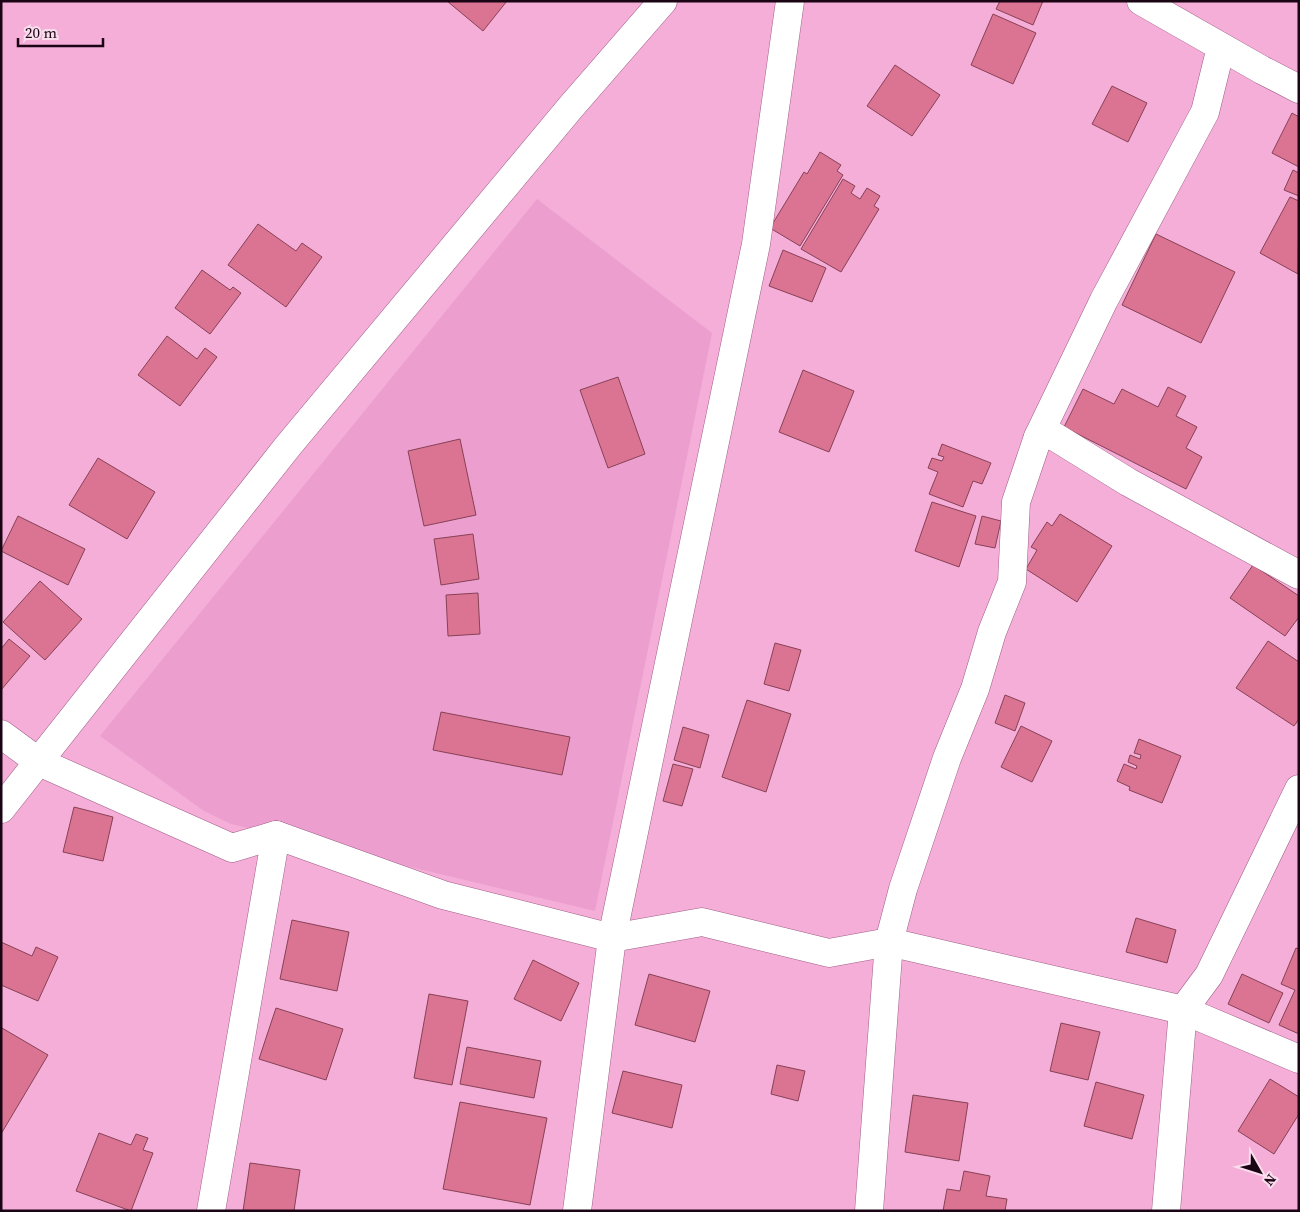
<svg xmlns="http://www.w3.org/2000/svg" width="1300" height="1212" font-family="'Source Serif 4',serif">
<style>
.built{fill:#ec9fce}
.building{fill:#db7492;stroke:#874156}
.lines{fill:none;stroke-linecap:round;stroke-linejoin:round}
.street-casing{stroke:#9f5f87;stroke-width:29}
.secondary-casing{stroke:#9f5f87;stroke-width:29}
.street{stroke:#fff;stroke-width:28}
.secondary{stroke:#fff;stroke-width:28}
</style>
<rect width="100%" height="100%" fill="#f4aed8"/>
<polygon class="built" points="537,199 712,333 595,911 231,824 204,811 100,736"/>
<g class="building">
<polygon points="447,1 507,1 483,31"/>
<polygon points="1000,1 1043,1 1033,25 996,9"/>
<polygon points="993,14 1036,33 1013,84 971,65"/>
<polygon points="895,65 940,95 912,136 867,106"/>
<polygon points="1112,86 1147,103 1128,142 1092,124"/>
<polygon points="1292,113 1299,117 1299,167 1272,153"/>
<polygon points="820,152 841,165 837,171 843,175 800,246 770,228 804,172 807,174"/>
<polygon points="1293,170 1299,173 1299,196 1284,190"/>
<polygon points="843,179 855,186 851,193 860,199 867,188 880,196 874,206 879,209 841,272 801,249"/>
<polygon points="1290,197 1299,201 1298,274 1260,253"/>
<polygon points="258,224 296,251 302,243 322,257 286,307 228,265"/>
<polygon points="1156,234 1235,272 1201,343 1122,305"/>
<polygon points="783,250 826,268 812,302 769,286"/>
<polygon points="202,270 230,290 233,287 241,293 210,334 175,308"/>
<polygon points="167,336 197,359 205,348 217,357 180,406 138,375"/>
<polygon points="803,370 854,391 829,452 779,432"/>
<polygon points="618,377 645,454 608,468 580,390"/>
<polygon points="1168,387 1186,396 1176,416 1197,427 1186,448 1202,457 1186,489 1064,427 1083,389 1114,404 1122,389 1158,407"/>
<polygon points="460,439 476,515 424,526 408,451"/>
<polygon points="942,444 991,463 982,484 973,481 963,507 929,494 938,472 928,468 932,458 942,461 944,457 938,455"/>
<polygon points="98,458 155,492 127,539 69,505"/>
<polygon points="932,502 976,516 959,567 915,551"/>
<polygon points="1060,514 1112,546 1077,602 1026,569 1037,550 1031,547 1047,522 1052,526"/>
<polygon points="18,516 85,549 68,585 1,551"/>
<polygon points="982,516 1001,521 995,548 975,544"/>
<polygon points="473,534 479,579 441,585 434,539"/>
<polygon points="1253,565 1299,596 1299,617 1285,636 1230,598"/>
<polygon points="40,581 82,619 45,660 3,622"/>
<polygon points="478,593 480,634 448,636 446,595"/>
<polygon points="9,639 30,656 1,690 1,649"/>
<polygon points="1268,641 1299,662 1299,719 1294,726 1236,688"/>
<polygon points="775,643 801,650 789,691 764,684"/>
<polygon points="1005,695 1025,703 1015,731 995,723"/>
<polygon points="747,700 791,714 766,792 722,777"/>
<polygon points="441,712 570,737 562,775 433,750"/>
<polygon points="1021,726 1052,741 1032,782 1001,767"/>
<polygon points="683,727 709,735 700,768 674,760"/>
<polygon points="1139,739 1181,756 1162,803 1129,790 1130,787 1117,781 1124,764 1136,769 1137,766 1128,762 1130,755 1140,759 1141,755 1134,753"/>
<polygon points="673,764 693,769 682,806 663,801"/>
<polygon points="74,807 113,817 103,861 63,852"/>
<polygon points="1136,918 1176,930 1167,963 1126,952"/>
<polygon points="292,920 349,932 337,991 280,979"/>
<polygon points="1,942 32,956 36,947 58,957 38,1001 1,985"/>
<polygon points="1296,948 1299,949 1299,1034 1279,1025 1295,990 1281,984"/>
<polygon points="533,960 579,983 561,1021 514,999"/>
<polygon points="649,974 710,991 695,1042 635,1025"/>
<polygon points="1242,974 1283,993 1269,1023 1228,1004"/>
<polygon points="429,994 468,1001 452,1085 414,1078"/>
<polygon points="276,1008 343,1029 326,1080 259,1059"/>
<polygon points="1061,1023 1100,1032 1088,1080 1050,1071"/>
<polygon points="2,1028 48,1055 1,1134 1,1029"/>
<polygon points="467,1047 541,1061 534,1098 460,1084"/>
<polygon points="777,1065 805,1071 798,1101 771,1094"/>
<polygon points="623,1071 682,1085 672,1128 612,1113"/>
<polygon points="1270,1079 1299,1097 1299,1114 1274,1154 1238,1131"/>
<polygon points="1096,1082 1144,1095 1132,1139 1084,1126"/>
<polygon points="913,1095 968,1103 959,1161 905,1152"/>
<polygon points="460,1102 547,1118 530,1205 443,1189"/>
<polygon points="99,1133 131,1145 136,1134 148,1138 143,1150 153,1153 131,1211 76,1191"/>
<polygon points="250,1163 300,1170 294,1211 243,1211"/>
<polygon points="964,1171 990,1176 986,1196 1007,1199 1005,1211 943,1211 947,1189 960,1191"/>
</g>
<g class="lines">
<defs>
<g id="street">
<polyline points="1141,1 1262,70 1299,89"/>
<polyline points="1038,437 1104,300 1205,112 1221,47"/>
<polyline points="1,734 39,762 232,848 276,835 443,895 612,938 702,922 829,953 889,942 1183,1010 1299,1059"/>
<polyline points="211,1211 276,835"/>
<polyline points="869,1211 889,942 903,889 947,758 975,689 992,632 1012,582 1016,502 1038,437 1052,435 1128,482 1299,575"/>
<polyline points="1166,1211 1183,1010 1209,975 1299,789"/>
</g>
<g id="secondary">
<polyline points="1,809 288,446 570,108 663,1"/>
<path d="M577 1211 612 938 756 244C768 163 778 82 790 1"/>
</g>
</defs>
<use href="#street" class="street-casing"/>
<use href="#secondary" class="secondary-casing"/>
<use href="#street" class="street"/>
<use href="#secondary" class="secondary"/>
</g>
<rect width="1300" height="1212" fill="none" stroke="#1b0514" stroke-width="5"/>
<g transform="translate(1260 1172) rotate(129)" stroke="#fbdeee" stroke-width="4" paint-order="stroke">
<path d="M0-4L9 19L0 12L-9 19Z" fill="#1b0514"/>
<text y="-8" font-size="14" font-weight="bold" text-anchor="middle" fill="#1b0514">N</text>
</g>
<path d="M18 38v8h85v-8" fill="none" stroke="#1b0514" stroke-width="2.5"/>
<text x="25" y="38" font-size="15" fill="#1b0514" stroke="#fbdeee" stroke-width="4" paint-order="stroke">20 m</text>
</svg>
